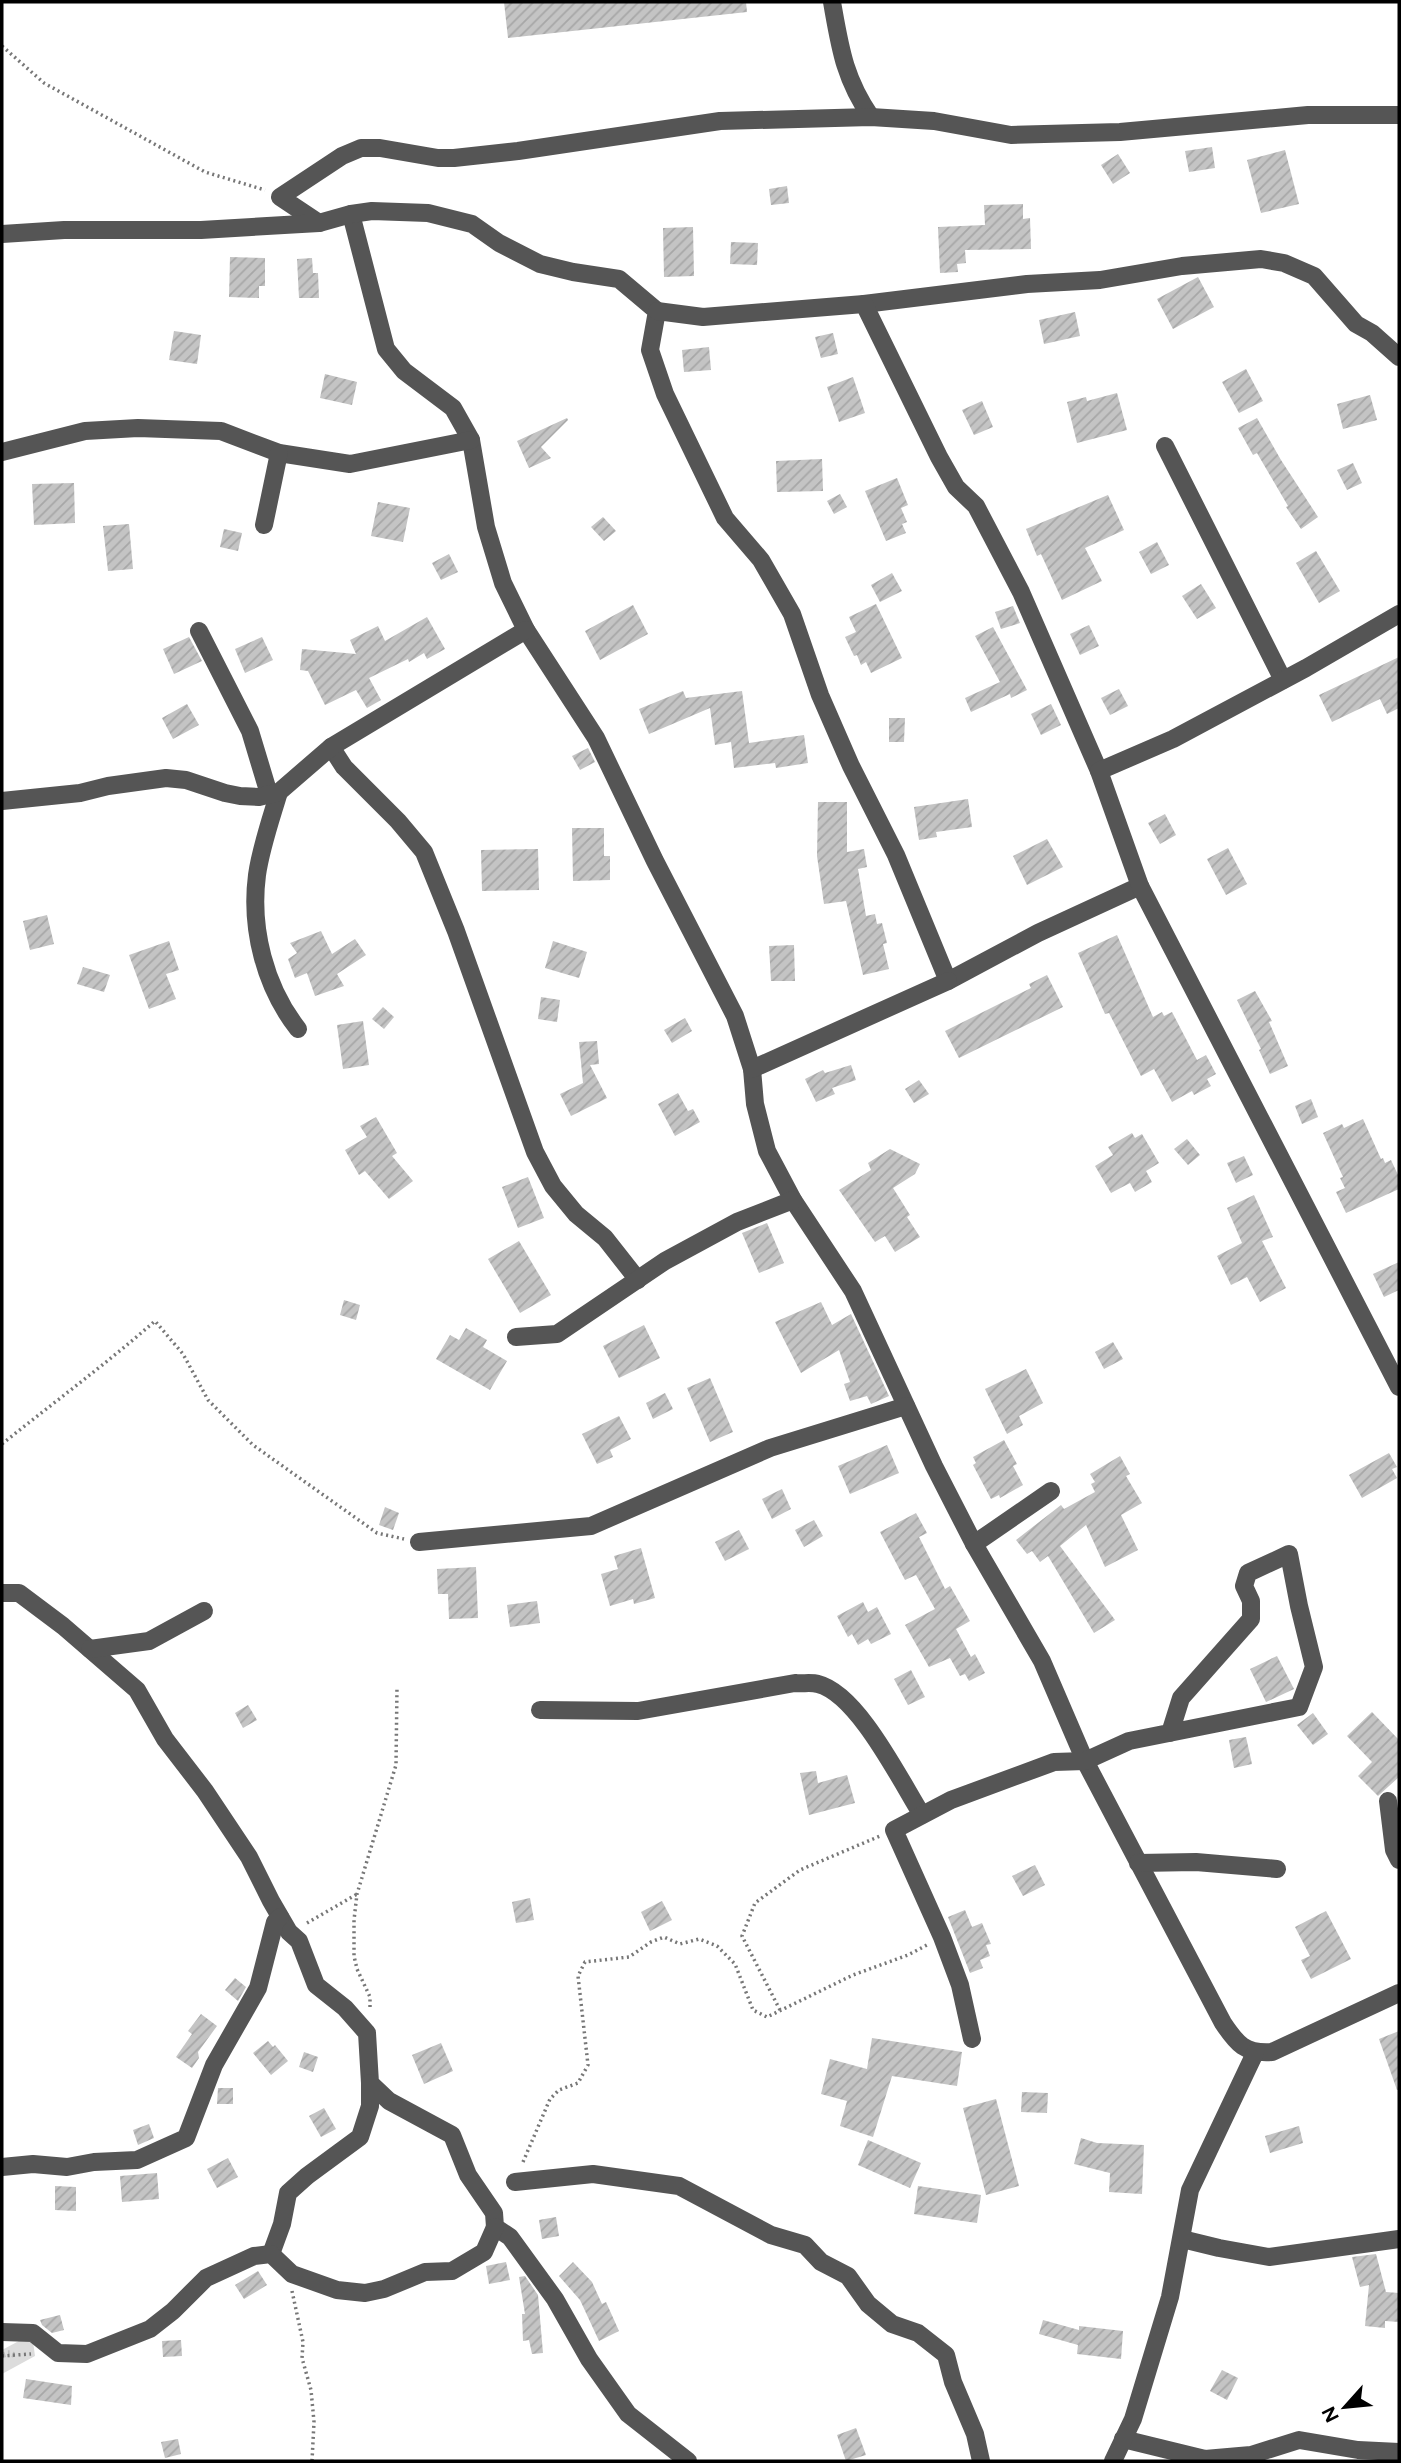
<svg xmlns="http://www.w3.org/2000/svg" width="1401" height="2463" font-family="Figtree,sans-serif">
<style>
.park{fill:url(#park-tufts)}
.building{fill:url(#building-hatch)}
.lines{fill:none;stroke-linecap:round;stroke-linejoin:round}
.path{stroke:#777;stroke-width:3.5;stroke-dasharray:2 3.5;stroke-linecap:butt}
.minor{stroke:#555;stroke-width:18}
</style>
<defs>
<pattern id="park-tufts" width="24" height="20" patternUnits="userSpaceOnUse" patternTransform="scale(1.75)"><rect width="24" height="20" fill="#dcdcdc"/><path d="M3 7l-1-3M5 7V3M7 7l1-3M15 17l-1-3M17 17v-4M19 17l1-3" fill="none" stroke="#bbb"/></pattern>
<pattern id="building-hatch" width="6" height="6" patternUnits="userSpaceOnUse" patternTransform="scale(1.75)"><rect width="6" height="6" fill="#c4c4c4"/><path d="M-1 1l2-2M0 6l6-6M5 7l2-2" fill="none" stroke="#a7a7a7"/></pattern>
</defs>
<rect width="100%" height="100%" fill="#fff"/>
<polygon class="park" points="32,2334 35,2356 2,2374 2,2350"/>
<g class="building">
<polygon points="504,2 746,2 747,12 508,38"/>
<polygon points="1212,147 1215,168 1189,172 1185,151"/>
<polygon points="1285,150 1299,204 1261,213 1247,160"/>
<polygon points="1118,154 1130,173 1113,184 1101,165"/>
<polygon points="787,186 789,203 771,205 769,189"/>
<polygon points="1023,204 1023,219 1030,218 1031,249 965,250 966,263 957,264 958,272 940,273 938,227 985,225 984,205"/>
<polygon points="693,227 694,276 664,277 663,228"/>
<polygon points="731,242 758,243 757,265 730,264"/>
<polygon points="230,257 265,258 265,286 259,286 259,298 229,297"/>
<polygon points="312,258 313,273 318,273 319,298 299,298 297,259"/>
<polygon points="1198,277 1214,307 1173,329 1157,299"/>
<polygon points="1075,312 1080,336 1044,344 1039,320"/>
<polygon points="174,331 201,335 197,364 169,360"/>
<polygon points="833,333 838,354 821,358 815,337"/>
<polygon points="709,347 711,370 684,372 682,350"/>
<polygon points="1246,369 1263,401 1239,413 1222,382"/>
<polygon points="325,374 357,382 352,405 320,398"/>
<polygon points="853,377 865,413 839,422 827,387"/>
<polygon points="1117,393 1127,430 1077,443 1067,402 1086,397 1087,401"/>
<polygon points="1370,395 1377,420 1343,429 1337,404"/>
<polygon points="982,401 993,427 974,435 962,410"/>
<polygon points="567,418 568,420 541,447 551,458 529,468 517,441"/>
<polygon points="1257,418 1281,460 1318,517 1301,529 1286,507 1288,506 1257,453 1253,455 1238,428"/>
<polygon points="822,459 823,491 777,492 776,461"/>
<polygon points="1353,463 1362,483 1347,490 1337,470"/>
<polygon points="897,478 908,505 901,508 907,522 902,524 906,533 886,541 865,491"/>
<polygon points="74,483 75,523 34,525 32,484"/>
<polygon points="840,494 847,507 834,514 827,501"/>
<polygon points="1108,495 1124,530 1085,548 1102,581 1062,600 1041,554 1037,556 1026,529"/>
<polygon points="378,502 410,508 403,542 371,536"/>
<polygon points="603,517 616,531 604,541 591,527"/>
<polygon points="129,524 133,569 108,571 103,526"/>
<polygon points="224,529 242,533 238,551 220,547"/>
<polygon points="1157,542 1169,565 1151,574 1139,552"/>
<polygon points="1316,551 1340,591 1319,603 1296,563"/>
<polygon points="449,554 458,572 441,580 432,563"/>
<polygon points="892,573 902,591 880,602 871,585"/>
<polygon points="1201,584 1216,608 1197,619 1182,596"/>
<polygon points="876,604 902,658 871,673 866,662 861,665 857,655 854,656 845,637 856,632 849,617"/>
<polygon points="633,605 648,634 600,660 585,631"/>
<polygon points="1013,606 1020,623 1001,629 995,612"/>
<polygon points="427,617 445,649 427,659 424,653 409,662 408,659 369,678 381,700 367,708 356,690 325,705 308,671 300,670 302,649 356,654 350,640 378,626 385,641"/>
<polygon points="1089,625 1099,646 1080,655 1070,634"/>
<polygon points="993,627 1027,690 1011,698 1010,694 971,712 965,698 1000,682 975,636"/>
<polygon points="189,637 202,661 174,674 163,649"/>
<polygon points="262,637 273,660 245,673 235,649"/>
<polygon points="1399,657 1399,708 1387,714 1380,699 1332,722 1319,695"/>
<polygon points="1119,689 1128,706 1110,715 1101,698"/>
<polygon points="683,691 686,698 742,691 749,743 804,735 808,763 776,768 775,763 734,768 731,742 715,745 710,708 649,734 639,709"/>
<polygon points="187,704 199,725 173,739 162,718"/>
<polygon points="1051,704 1061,725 1041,735 1031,714"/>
<polygon points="889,718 905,718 904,742 889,742"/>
<polygon points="588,748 595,762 580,770 572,756"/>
<polygon points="968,799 972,827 936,832 937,837 919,840 914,807"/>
<polygon points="818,802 847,802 847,852 864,849 867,867 858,869 866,916 875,914 877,924 882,923 887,943 883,944 889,969 863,975 846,901 824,904 817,856"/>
<polygon points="1165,814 1176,835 1160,844 1148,823"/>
<polygon points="572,828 604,828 604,856 610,856 610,880 573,881"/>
<polygon points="1047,839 1063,867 1027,885 1013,856"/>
<polygon points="1228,848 1247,884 1226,895 1207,859"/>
<polygon points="538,849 539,890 482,891 481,850"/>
<polygon points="47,915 54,944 30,950 23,921"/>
<polygon points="321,931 332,954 355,939 366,955 337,974 344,986 315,996 307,973 295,978 288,959 297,953 290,943"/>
<polygon points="1117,935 1153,1017 1162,1012 1164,1016 1172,1012 1197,1060 1206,1055 1216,1074 1207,1079 1211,1086 1194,1095 1192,1091 1172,1102 1154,1069 1141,1076 1109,1013 1105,1014 1078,953"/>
<polygon points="169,941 179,970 166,974 176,999 149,1009 129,955"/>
<polygon points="553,941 587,952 579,978 545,968"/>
<polygon points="794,945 795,981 771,981 769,946"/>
<polygon points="83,967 110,975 104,992 77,984"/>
<polygon points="1047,975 1063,1007 959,1058 945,1031 1031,988 1029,984"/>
<polygon points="1255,991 1272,1021 1269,1022 1288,1066 1270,1074 1259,1050 1261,1049 1237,1000"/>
<polygon points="541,997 560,1000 557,1022 538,1019"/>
<polygon points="383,1007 394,1017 384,1029 372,1019"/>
<polygon points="685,1018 692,1031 672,1043 664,1030"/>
<polygon points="363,1021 369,1065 343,1069 337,1025"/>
<polygon points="597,1041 599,1064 590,1065 607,1098 571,1116 560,1094 583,1083 579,1042"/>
<polygon points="851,1065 856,1080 832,1088 835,1094 816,1102 805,1079 823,1070 825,1073"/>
<polygon points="919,1080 929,1094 914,1103 905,1089"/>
<polygon points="678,1093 688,1111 693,1109 700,1122 675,1136 658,1104"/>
<polygon points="1311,1099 1318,1117 1302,1124 1295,1106"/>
<polygon points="376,1117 397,1153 392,1156 413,1181 389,1199 365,1171 359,1175 345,1150 367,1137 360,1126"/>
<polygon points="1363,1119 1381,1159 1383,1158 1385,1163 1391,1160 1399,1177 1399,1189 1346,1213 1336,1192 1345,1188 1340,1178 1343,1177 1323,1133 1342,1124 1344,1128"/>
<polygon points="1132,1133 1135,1138 1142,1134 1159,1163 1146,1171 1152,1182 1135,1192 1130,1183 1111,1193 1095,1166 1113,1155 1108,1147"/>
<polygon points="1187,1139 1200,1155 1188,1165 1174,1149"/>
<polygon points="890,1149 920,1164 915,1174 893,1188 910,1215 907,1217 920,1237 895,1252 885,1236 875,1242 839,1190 871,1170 868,1163"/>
<polygon points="1244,1156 1253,1175 1236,1183 1227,1163"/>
<polygon points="528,1177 544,1218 518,1228 502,1187"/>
<polygon points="1254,1195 1273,1237 1262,1241 1286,1288 1260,1302 1247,1277 1231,1285 1217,1256 1242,1243 1227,1208"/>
<polygon points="767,1223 784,1263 759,1273 742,1233"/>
<polygon points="519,1241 551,1295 520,1313 488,1259"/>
<polygon points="1399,1262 1399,1290 1384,1297 1373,1274"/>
<polygon points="344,1300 360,1305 356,1320 340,1315"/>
<polygon points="821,1302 832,1325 851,1314 889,1396 871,1404 867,1396 850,1401 844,1384 850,1382 839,1350 801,1373 775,1322"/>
<polygon points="644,1325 660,1358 619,1378 603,1346"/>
<polygon points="466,1328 487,1340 483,1347 507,1361 490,1390 436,1359 450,1335 459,1340"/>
<polygon points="1113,1342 1123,1359 1104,1369 1095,1352"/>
<polygon points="1026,1369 1043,1403 1019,1416 1023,1425 1007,1434 985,1389"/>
<polygon points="710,1378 733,1432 710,1442 687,1388"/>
<polygon points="665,1393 673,1409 653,1419 646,1403"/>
<polygon points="619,1416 631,1439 610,1450 613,1457 597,1464 582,1434"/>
<polygon points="1004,1440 1017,1464 1013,1466 1023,1485 1000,1498 999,1495 991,1499 973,1465 976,1463 973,1457"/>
<polygon points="887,1445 899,1473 850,1494 838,1466"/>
<polygon points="1389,1453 1397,1467 1392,1469 1397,1478 1362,1498 1349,1475"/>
<polygon points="1120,1456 1130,1474 1126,1476 1142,1503 1121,1515 1138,1550 1105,1567 1086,1525 1060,1546 1115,1620 1094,1633 1048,1556 1040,1562 1032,1551 1027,1554 1016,1540 1061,1505 1064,1509 1095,1492 1091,1484 1095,1482 1090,1474"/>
<polygon points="782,1489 791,1509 772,1519 762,1499"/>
<polygon points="385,1507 399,1513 393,1530 379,1525"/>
<polygon points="916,1513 927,1533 919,1537 945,1589 950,1586 970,1621 956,1629 971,1657 975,1654 985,1673 969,1681 965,1674 960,1676 950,1658 929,1667 905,1625 935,1609 916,1575 905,1580 880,1532"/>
<polygon points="814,1520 823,1536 804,1547 795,1530"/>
<polygon points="739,1530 749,1549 725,1561 715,1542"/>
<polygon points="641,1548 655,1598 634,1604 633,1599 610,1606 601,1574 618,1569 614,1556"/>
<polygon points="476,1567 478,1618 449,1619 448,1594 438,1594 437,1569"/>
<polygon points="537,1601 540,1623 510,1627 507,1605"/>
<polygon points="863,1602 868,1612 877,1607 891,1634 871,1644 868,1639 858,1645 852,1634 848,1637 837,1616"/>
<polygon points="1277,1656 1294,1689 1266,1702 1250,1669"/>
<polygon points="911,1670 925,1697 908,1705 894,1679"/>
<polygon points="248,1705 257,1720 243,1728 235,1713"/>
<polygon points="1372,1712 1399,1740 1399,1777 1378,1796 1358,1776 1372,1762 1347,1736"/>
<polygon points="1313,1713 1328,1734 1313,1745 1297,1725"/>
<polygon points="1246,1737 1252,1764 1234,1768 1229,1740"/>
<polygon points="816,1771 818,1783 847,1775 855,1803 809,1815 800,1773"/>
<polygon points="1035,1865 1045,1885 1023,1896 1012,1876"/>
<polygon points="530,1898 534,1920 516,1923 512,1902"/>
<polygon points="662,1901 672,1920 650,1931 641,1912"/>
<polygon points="965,1910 972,1927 982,1923 991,1944 986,1945 990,1956 980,1960 983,1968 970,1973 948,1917"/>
<polygon points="1326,1911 1351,1959 1311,1979 1301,1960 1310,1956 1295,1927"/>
<polygon points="235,1978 246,1987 238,2001 225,1990"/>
<polygon points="201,2014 217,2026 198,2052 199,2058 192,2068 176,2057 192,2034 188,2031"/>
<polygon points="1399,2031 1399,2090 1397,2090 1379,2039"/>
<polygon points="872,2038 962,2052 957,2086 892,2076 873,2137 840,2126 847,2101 821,2094 830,2059 867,2069"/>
<polygon points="268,2041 273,2047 275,2045 288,2061 271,2075 253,2053"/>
<polygon points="441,2043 453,2071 424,2084 412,2055"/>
<polygon points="304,2052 318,2057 313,2072 299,2067"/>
<polygon points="218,2088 233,2088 233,2104 217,2104"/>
<polygon points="1022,2092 1048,2093 1047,2113 1021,2112"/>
<polygon points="996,2099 1019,2186 986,2195 963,2108"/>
<polygon points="324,2108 336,2129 321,2137 309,2116"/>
<polygon points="149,2124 154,2138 138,2145 133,2130"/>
<polygon points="1299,2126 1303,2143 1270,2153 1265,2136"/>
<polygon points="1081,2138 1097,2143 1144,2145 1142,2194 1109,2192 1110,2173 1074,2164"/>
<polygon points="868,2140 921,2163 910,2188 858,2165"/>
<polygon points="228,2158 238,2177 217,2188 207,2169"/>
<polygon points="157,2173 159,2199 122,2202 120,2176"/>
<polygon points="55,2186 76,2187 76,2211 55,2210"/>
<polygon points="918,2186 981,2195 977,2223 914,2214"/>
<polygon points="556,2217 559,2236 542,2239 539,2220"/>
<polygon points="1376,2254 1386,2292 1399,2293 1399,2322 1385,2321 1385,2328 1365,2326 1369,2285 1360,2287 1352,2257"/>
<polygon points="506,2262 510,2280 489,2284 486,2266"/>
<polygon points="573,2262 592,2282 602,2304 606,2302 619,2331 599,2341 580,2300 559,2276"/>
<polygon points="258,2271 267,2285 244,2299 235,2285"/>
<polygon points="525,2276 538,2295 543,2353 532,2354 529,2340 523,2341 522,2314 525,2314 519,2277"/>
<polygon points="60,2315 64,2330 52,2333 42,2325 40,2320"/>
<polygon points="1043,2320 1079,2330 1079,2326 1123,2331 1121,2359 1077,2354 1078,2345 1039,2334"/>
<polygon points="181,2340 182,2356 163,2357 162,2341"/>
<polygon points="1222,2370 1238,2378 1227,2400 1210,2391"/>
<polygon points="26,2379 72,2386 71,2405 23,2398"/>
<polygon points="856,2428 866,2455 846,2461 837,2435"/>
<polygon points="178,2439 181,2454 165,2458 161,2442"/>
</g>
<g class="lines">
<g class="path">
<polyline points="2,46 44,83 205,172 265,190"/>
<path d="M2 1444C53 1403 106 1364 155 1321L183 1354 208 1400 253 1445 377 1533 404 1539"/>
<polyline points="307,1923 357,1894"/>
<polyline points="370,2007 370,1997 357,1969 354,1956 354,1920 357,1894 396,1765 397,1687"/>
<polyline points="780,2010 742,1936 755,1903 800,1870 880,1836"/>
<polyline points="523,2162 550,2099 559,2090 578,2083 588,2065 578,1976 585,1962 629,1957 651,1942 664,1937 680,1944 699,1939 717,1946 735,1964 753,2010 767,2017 853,1975 908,1955 927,1945"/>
<polyline points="292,2291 303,2342 302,2358 311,2390 314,2422 312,2461"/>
<polyline points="2,2356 31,2354"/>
</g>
<g class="minor">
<path d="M832 2C840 47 844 78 871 117"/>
<path d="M351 214 386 349 404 371 453 408 471 440 486 527 503 583 526 630 596 738 655 861 735 1016 752 1069 755 1104 767 1151 793 1200 853 1291 934 1466 974 1544 1042 1661 1085 1761 1223 2023C1237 2044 1245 2054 1272 2052L1399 1993"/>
<polyline points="319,223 280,197 342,156 361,148 380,148 438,158 454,158 518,151 720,121 871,117 934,121 1011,135 1120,132 1308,115 1399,115"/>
<polyline points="2,234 64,230 201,230 319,223 351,214 372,211 428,213 472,224 499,243 540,264 573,272 619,279 657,311 650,350 665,394 725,518 761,560 792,614 820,695 851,766 896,855 948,981 1038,933 1140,886"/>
<polyline points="864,304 1027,284 1100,280 1182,266 1261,259 1284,263 1314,276 1356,324 1372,333 1399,357"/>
<polyline points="657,311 703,317 864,304 939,457 956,487 976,506 1021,592 1099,771"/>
<polyline points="1165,446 1283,680"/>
<polyline points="2,452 85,431 138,428 221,431 279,453 350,464 471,440"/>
<polyline points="264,525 279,453"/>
<polyline points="1399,614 1306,668 1173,739 1099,771 1140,886 1399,1387"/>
<polyline points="199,631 250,731 269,794"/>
<polyline points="331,747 344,767 398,821 424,852 456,931 535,1152 553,1186 576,1214 605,1238 638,1280"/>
<path d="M279 792C271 819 261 847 257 875 250 929 265 987 298 1029"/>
<polyline points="2,801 80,793 108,786 166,778 186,780 225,793 240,796 259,797 279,792 331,747 526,630"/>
<polyline points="752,1069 948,981"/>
<polyline points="516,1337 557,1334 665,1261 737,1222 793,1200"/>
<polyline points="419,1542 591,1526 770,1448 906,1406"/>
<polyline points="974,1544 1051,1491"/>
<polyline points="2,1593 19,1593 63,1626 137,1690 165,1739 205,1791 249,1857 271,1901 289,1932 299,1941 316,1985 345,2008 367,2033 370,2083 389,2101 452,2135 468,2175 494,2213 495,2227 510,2237 555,2299 589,2359 628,2414 688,2461"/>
<polyline points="90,1649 149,1641 204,1611"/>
<path d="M540 1710 638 1711 795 1683C802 1684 811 1682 818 1684 858 1694 900 1780 922 1815"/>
<polyline points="1388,1801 1394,1850 1399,1860"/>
<polyline points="1138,1863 1196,1862 1277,1869"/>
<polyline points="972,2039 960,1985 942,1937 894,1830 951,1800 1054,1762 1085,1761 1129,1741 1299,1707 1314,1667 1299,1606 1289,1554 1248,1573 1244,1586 1251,1601 1251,1619 1181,1698 1170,1733"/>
<polyline points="2,2167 33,2164 67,2167 94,2162 137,2160 186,2138 214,2065 258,1988 275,1922 280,1917"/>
<polyline points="515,2182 593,2174 679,2186 771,2235 805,2245 821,2262 848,2276 868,2304 892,2324 918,2333 946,2355 953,2382 975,2434 981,2461"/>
<polyline points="1182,2239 1219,2248 1269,2257 1399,2239"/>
<polyline points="271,2254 282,2224 288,2193 307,2176 360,2137 370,2106 370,2083"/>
<polyline points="2,2332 33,2333 58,2353 87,2354 150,2329 173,2311 206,2278 254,2256 271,2254 292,2274 337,2290 365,2293 384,2289 425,2272 452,2271 484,2252 495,2227"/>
<polyline points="1123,2439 1205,2459 1251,2455 1299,2440 1358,2450 1399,2452"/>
<polyline points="1113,2461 1133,2419 1170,2297 1190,2190 1255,2053"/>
</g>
</g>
<rect width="1401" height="2463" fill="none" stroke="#000000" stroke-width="7"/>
<g transform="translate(1345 2407) rotate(243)" stroke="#ffffff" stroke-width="5" paint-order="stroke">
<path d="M0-5L12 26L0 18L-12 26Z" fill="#000000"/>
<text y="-10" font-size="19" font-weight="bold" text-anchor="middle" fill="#000000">N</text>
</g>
</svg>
